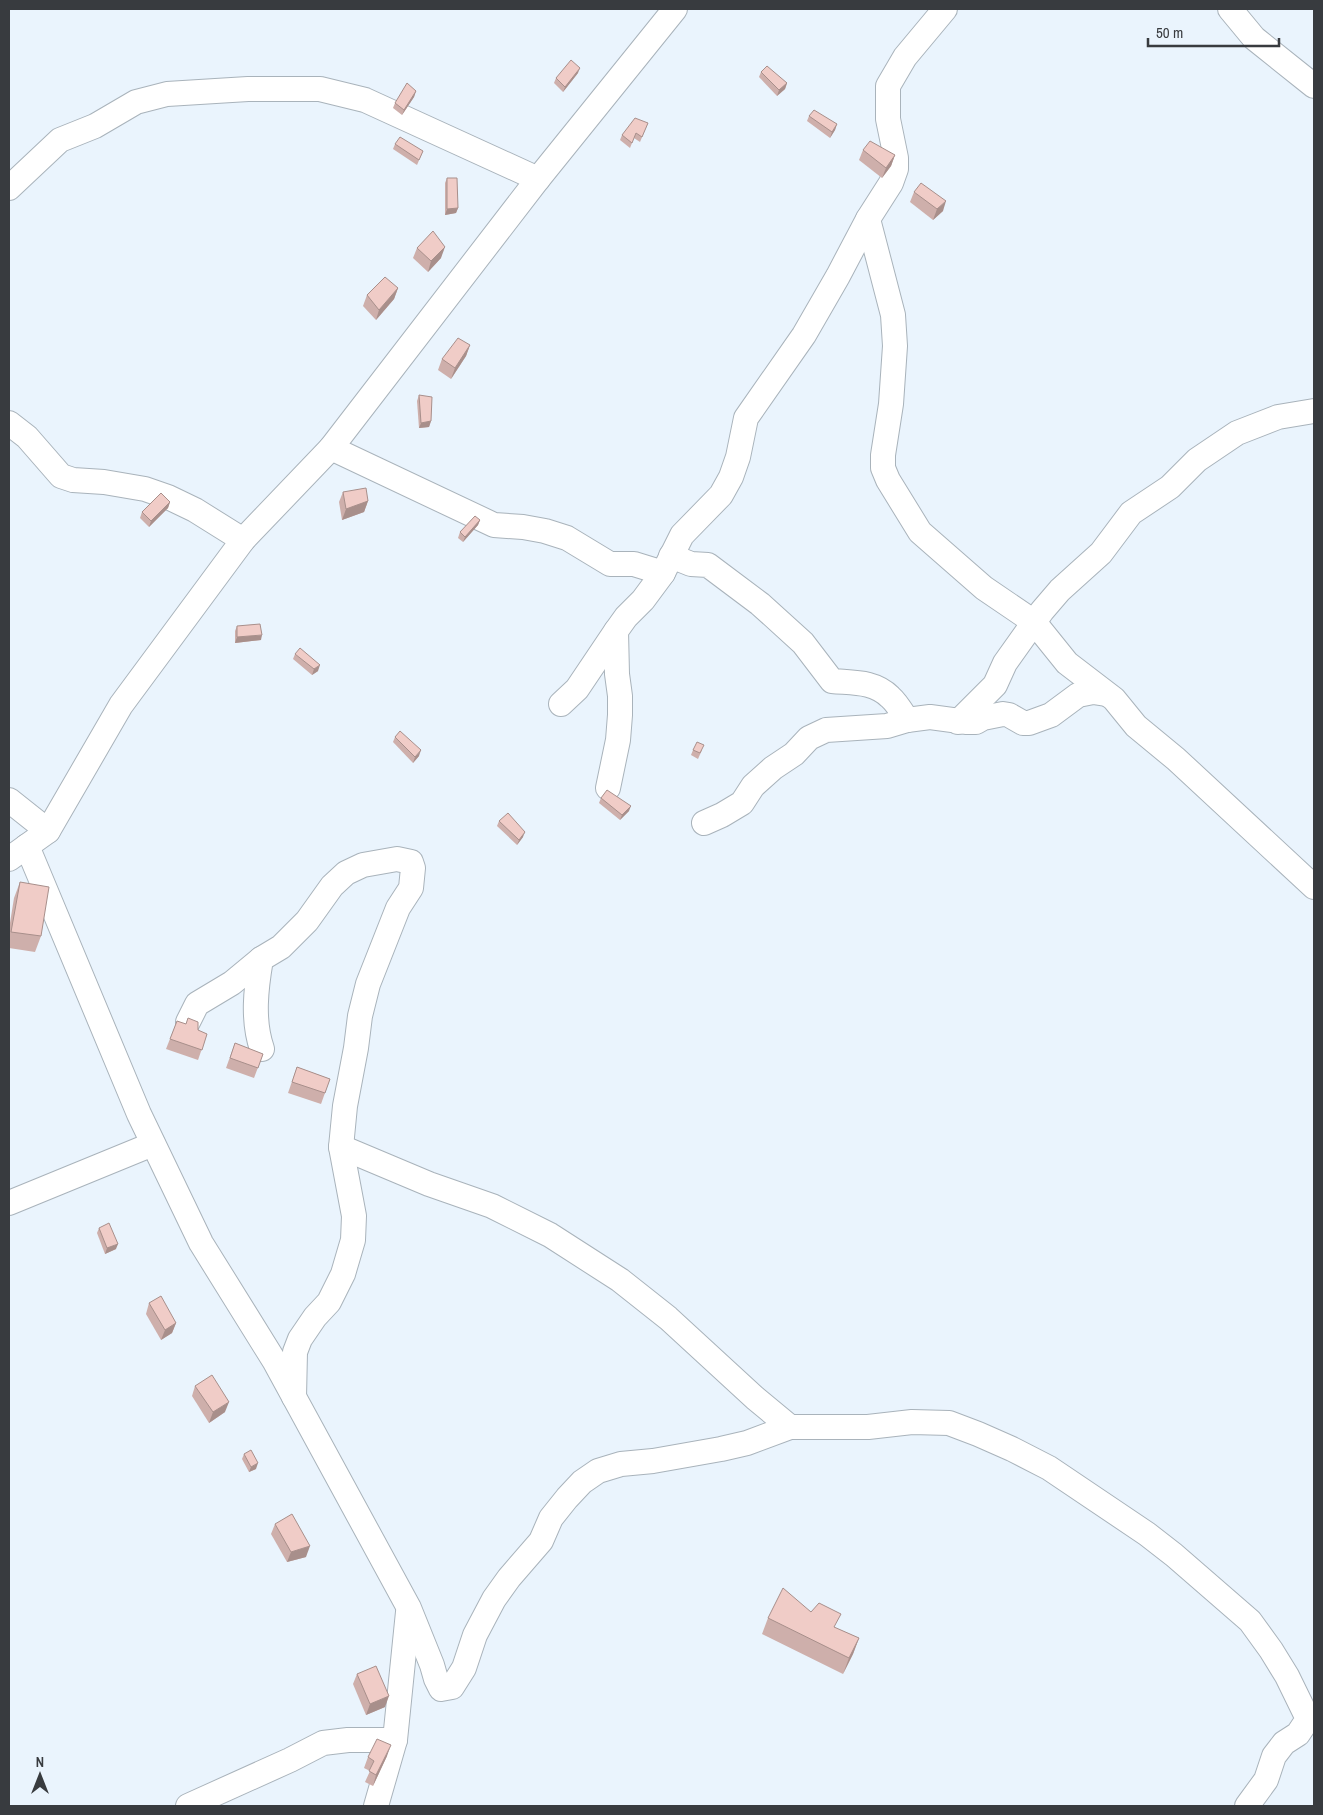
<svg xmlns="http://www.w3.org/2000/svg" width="1323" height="1815" font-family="'Archivo Narrow',sans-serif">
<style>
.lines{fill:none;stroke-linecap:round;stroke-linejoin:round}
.minor-casing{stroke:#a9b3bb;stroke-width:26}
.minor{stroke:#fff;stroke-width:24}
.wall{fill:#ceafab}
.shaded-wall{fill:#a88f8b}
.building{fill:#f0ccc7;stroke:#a88f8b}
</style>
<rect width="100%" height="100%" fill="#eaf4fd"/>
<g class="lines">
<defs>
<g id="minor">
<polyline points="1230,9 1254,38 1314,86"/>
<polyline points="9,188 60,140 95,126 136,102 167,94 248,89 320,89 365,100 538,179"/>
<polyline points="868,219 893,315 895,346 891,404 883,455 883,468 888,480 920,532 984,588 1034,622 1067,663 1114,699 1136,726 1176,759 1314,887"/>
<polyline points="9,423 27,437 61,476 73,480 104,482 145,489 168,497 195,510 243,540"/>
<polyline points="331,448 494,525 523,527 545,531 567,538 610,564 634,564 663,573"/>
<path d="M671 556 691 564 708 565 760 604 803 643 832 681C853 683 874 681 890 697 897 703 902 712 907 720"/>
<polyline points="561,704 577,689 616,631"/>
<polyline points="958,722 995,685 1005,663 1042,611 1060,590 1101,553 1131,513 1170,487 1197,460 1237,433 1278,417 1314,411"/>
<polyline points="608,788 618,740 620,715 620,696 617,674 616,631 626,617 643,600 663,573 682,535 721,495 731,477 738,457 746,418 804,335 838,276 868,219 891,183 896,169 896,158 888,119 888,86 905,57 945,9"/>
<polyline points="9,800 48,831"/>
<polyline points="704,823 722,815 742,803 753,786 773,768 794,754 809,738 826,730 887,726 907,720 930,717 967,722 976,722 983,718 1003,714 1009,715 1023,723 1029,723 1051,715 1078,695 1093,692 1106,694"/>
<polyline points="27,846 139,1114 201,1243 275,1362 409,1608 432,1665 436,1679 441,1689 452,1687 464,1668 475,1635 494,1599 509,1578 541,1541 551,1518 567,1498 582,1482 598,1471 621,1464 653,1461 721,1449 747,1443 790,1427 868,1427 912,1422 949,1423 978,1434 1012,1449 1049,1468 1147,1534 1174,1555 1250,1621 1271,1650 1287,1676 1308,1719 1298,1734 1284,1743 1274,1756 1266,1780 1247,1806"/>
<polyline points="9,859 48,831 121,705 243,540 331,448 538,179 675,9"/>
<polyline points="188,1022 197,1004 232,983 261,959"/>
<path d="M262 1049C252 1020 256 988 261 959L281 947 307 921 332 886 346 873 363 865 397 859 411 862 413 868 411 888 398 908 368 984 360 1016 356 1048 345 1106 341 1147 354 1216 353 1240 343 1274 329 1302 315 1317 300 1339 295 1352 294 1397"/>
<polyline points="341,1147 429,1184 492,1206 550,1235 620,1280 668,1318 755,1398 790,1427"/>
<polyline points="9,1203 153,1144"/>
<polyline points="188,1806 290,1760 323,1743 348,1740 395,1740"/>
<polyline points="376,1806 395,1740 408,1612"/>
</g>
</defs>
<use href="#minor" class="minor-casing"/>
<use href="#minor" class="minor"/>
</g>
<g class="wall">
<polygon points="761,72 787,83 785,89 777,96 759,77"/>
<polygon points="578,73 563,92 554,83 556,78"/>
<polygon points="416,91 414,97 402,115 393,108 395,103"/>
<polygon points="809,116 837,124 835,130 830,138 807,121"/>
<polygon points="648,123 640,142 634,138 630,148 620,140 622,135"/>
<polygon points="395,144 423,151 417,165 393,149"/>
<polygon points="863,150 895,155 891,166 882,178 859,160"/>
<polygon points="447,178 458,208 456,213 445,215 445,183"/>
<polygon points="914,192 943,211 933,220 910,202"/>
<polygon points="417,248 441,258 428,272 413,258"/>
<polygon points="398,288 394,299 376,320 363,306 367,295"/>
<polygon points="470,345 466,356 451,379 438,370 442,359"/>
<polygon points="419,395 431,421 429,427 419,428 417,401"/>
<polygon points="343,492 368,501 364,512 342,520 339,502"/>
<polygon points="170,502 168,508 149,527 140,518 142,512"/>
<polygon points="480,520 478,525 463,542 458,538 460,532"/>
<polygon points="237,626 261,640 235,643 235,631"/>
<polygon points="295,654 318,671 312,675 293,659"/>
<polygon points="395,737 419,756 413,763 393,742"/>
<polygon points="693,750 702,750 698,759 691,755"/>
<polygon points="601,798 629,811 620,820 599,803"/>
<polygon points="499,821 523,837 517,845 497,826"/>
<polygon points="20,882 41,936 35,952 9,948 9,929 14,898"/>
<polygon points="177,1021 207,1034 198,1060 166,1049"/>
<polygon points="235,1043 263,1054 254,1078 226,1068"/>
<polygon points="297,1067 330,1079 321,1104 288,1093"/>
<polygon points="99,1228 116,1249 105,1254 97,1233"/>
<polygon points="149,1303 176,1323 172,1333 161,1340 146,1314"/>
<polygon points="195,1386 225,1412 209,1423 192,1396"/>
<polygon points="244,1454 256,1469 249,1472 242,1459"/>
<polygon points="275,1524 306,1557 287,1562 271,1534"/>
<polygon points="811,1612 836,1628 859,1638 853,1654 843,1674 762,1634 768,1618"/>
<polygon points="357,1674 385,1707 366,1715 353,1684"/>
<polygon points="387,1756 373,1786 365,1782 370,1771 364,1768 368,1757"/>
</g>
<g class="shaded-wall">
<polygon points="580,68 578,73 563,92 565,87"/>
<polygon points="787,83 785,89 777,96 779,90"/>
<polygon points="416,91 414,97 402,115 404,110"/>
<polygon points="837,124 835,130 830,138 832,132"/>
<polygon points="895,155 891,166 882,178 886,168"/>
<polygon points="946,201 943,211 933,220 937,209"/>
<polygon points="458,208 456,213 445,215 447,209"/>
<polygon points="445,247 441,258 428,272 431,261"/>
<polygon points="398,288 394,299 376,320 379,310"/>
<polygon points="470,345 466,356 451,379 455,368"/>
<polygon points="431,421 429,427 419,428 421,423"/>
<polygon points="368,501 364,512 342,520 346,509"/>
<polygon points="170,502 168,508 149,527 151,521"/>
<polygon points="480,520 478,525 463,542 465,537"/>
<polygon points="262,635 261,640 235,643 237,637"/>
<polygon points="320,665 318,671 312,675 314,669"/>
<polygon points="421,750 419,756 413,763 415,757"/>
<polygon points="631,806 629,811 620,820 622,815"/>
<polygon points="525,832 523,837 517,845 519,840"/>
<polygon points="118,1244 116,1249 105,1254 107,1248"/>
<polygon points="176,1323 172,1333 161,1340 165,1330"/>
<polygon points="229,1402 225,1412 209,1423 213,1412"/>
<polygon points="258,1463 256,1469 249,1472 251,1467"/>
<polygon points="310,1546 306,1557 287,1562 291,1552"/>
<polygon points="859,1638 853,1654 843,1674 849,1658"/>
<polygon points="389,1696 385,1707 366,1715 370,1704"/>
<polygon points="391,1745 387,1756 373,1786 376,1775"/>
</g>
<g class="building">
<polygon points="571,60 580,68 565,87 556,78"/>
<polygon points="767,66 787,83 779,90 761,72"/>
<polygon points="407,83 416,91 404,110 395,103"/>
<polygon points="814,110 837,124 832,132 809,116"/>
<polygon points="635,118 648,123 642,137 636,133 632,143 622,135"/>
<polygon points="400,137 423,151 419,160 395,144"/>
<polygon points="870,141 895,155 886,168 863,150"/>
<polygon points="447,178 457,178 458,208 447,209"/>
<polygon points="921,183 946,201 937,209 914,192"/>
<polygon points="433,231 445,247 431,261 417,248"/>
<polygon points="385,277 398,288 379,310 367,295"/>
<polygon points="458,338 470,345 455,368 442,359"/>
<polygon points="419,395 432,397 431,421 421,423"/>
<polygon points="366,488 368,501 346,509 343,492"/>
<polygon points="161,493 170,502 151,521 142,512"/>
<polygon points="475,516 480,520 465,537 460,532"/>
<polygon points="260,624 262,635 237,637 237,626"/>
<polygon points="300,648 320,665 314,669 295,654"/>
<polygon points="400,731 421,750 415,757 395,737"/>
<polygon points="697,742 704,745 700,753 693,750"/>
<polygon points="607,790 631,806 622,815 601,798"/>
<polygon points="508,813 525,832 519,840 499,821"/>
<polygon points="20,882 49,887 41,936 11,932"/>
<polygon points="188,1018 198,1022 198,1030 207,1034 202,1050 170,1039 177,1021 186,1024"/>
<polygon points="235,1043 263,1054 258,1068 230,1058"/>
<polygon points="297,1067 330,1079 325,1093 292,1082"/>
<polygon points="109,1223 118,1244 107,1248 99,1228"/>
<polygon points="161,1296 176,1323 165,1330 149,1303"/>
<polygon points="212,1375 229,1402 213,1412 195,1386"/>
<polygon points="251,1450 258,1463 251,1467 244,1454"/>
<polygon points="292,1514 310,1546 291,1552 275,1524"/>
<polygon points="783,1588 811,1612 819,1603 841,1614 834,1627 859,1638 849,1658 768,1618"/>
<polygon points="376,1666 389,1696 370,1704 357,1674"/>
<polygon points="377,1739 391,1745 376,1775 369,1771 374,1761 368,1757"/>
</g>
<rect width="1323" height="1815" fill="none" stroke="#383b3f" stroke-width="20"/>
<g transform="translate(40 1775)" stroke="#eaf4fd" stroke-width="4" paint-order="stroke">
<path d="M0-4L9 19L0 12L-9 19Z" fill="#383b3f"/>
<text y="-8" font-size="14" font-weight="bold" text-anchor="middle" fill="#383b3f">N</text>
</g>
<path d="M1148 38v8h131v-8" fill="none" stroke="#383b3f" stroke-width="2.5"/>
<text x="1156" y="38" font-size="15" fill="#383b3f" stroke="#eaf4fd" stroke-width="4" paint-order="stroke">50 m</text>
</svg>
